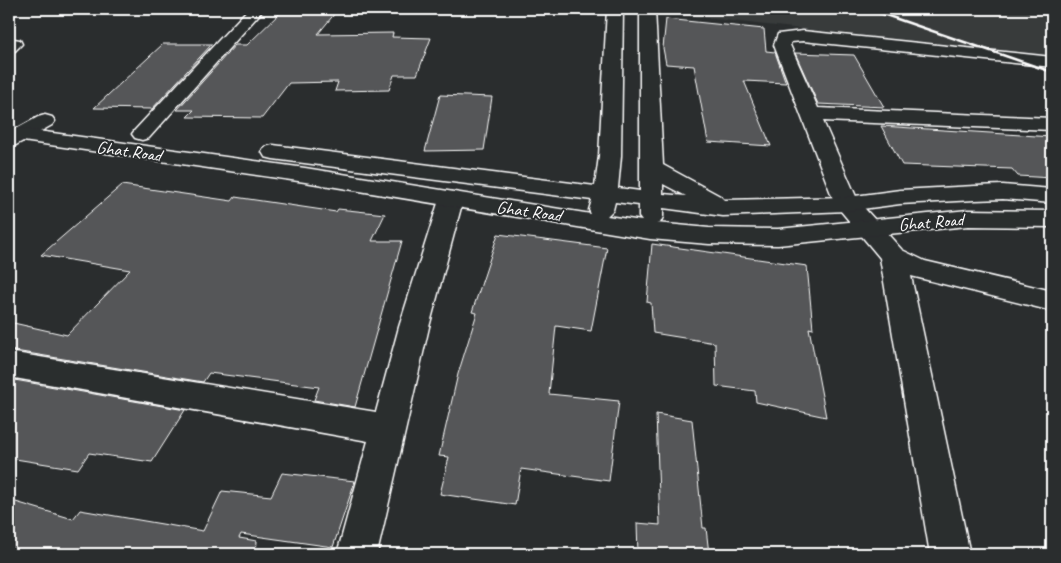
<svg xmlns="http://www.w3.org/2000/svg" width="1061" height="563" font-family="Caveat,sans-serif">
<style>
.built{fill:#373a3b}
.building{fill:#555758;stroke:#fff}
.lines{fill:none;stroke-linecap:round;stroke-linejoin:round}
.minor-casing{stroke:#fff;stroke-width:3}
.secondary-casing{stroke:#fff;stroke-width:3}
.minor{fill:#2a2d2e;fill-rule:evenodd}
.secondary{fill:#2a2d2e;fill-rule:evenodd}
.rail{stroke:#fff;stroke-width:2.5}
.labels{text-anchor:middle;stroke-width:4;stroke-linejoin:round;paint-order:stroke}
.street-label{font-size:18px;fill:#fff;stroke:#2a2d2e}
</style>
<rect width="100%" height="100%" fill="#2a2d2e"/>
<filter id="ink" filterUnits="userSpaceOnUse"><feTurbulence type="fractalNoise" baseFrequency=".02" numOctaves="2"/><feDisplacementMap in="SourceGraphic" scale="10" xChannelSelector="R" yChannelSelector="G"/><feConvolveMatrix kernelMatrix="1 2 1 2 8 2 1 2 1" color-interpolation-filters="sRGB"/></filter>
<g filter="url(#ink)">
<polygon class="built" points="628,9 1052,9 1052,56 1008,53"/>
<g class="building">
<polygon points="283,10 336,12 318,34 393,33 392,37 431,38 417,75 394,75 389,90 335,91 338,82 289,83 262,118 187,117 194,110 177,110 235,45 247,45"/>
<polygon points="666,19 764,29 766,51 775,52 786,83 744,81 771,146 708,142 694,66 666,64 663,48"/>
<polygon points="163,44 212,44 152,109 94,108"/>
<polygon points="795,53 854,55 884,107 818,104"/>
<polygon points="440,95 492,97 484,150 425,151"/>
<polygon points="881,126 1052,137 1052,178 1018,176 1012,169 902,165"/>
<polygon points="122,185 232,201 235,197 336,212 338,209 385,214 372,241 402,241 355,407 314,400 319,387 209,373 203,382 9,350 9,322 67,335 130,270 41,255"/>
<polygon points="498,234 607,248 591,331 556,326 549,394 619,401 609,481 521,469 515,505 440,494 449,457 439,456 458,374 477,313 472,312"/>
<polygon points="652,244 807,266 813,329 809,328 826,417 756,402 755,391 716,386 715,343 653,333 651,303 647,302"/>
<polygon points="9,379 185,410 152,462 89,453 78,469 9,458"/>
<polygon points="656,414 692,420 703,528 706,528 709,554 638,554 637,523 660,525"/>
<polygon points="282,473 355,481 333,547 241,534 239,538 257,541 256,554 9,554 9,500 73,519 80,510 203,531 222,491 271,496"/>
</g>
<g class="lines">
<defs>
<g id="minor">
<polygon points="248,9 264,9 149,138 142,140 135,138 132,134 135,130"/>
<polygon points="803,31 1052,57 1052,67 803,41 791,42 790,45 818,108 1052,118 1052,130 823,121 858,201 902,250 925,261 1052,291 1052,311 911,276 970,554 930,554 880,258 835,204 774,45 778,34"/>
<polygon points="14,39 20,40 22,44 15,51 9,52 9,40"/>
<polygon points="45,115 52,117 55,121 52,125 16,145 9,147 9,133 38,117"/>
<polygon points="451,193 459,195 463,200 429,327 377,554 337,554 368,441 9,377 9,352 376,412 399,327 439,200 443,195"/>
</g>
<path id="secondary" d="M607 9H623L621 156 618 188 640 191V9H655L663 165 720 196 724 200 847 197 900 190 975 186 1003 185 1052 189V203L1003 199 975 200 900 204 847 211 723 216 663 208V217L660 223H656L709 228 778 229 968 210 1052 211V227L968 226 778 245 709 244 650 239 305 182 9 139V127L305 168 591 214 589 210 592 200 273 159 265 157 262 152 265 147 273 145 595 186 599 156ZM663 184 686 196 663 194ZM615 202 639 205V217L642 221 607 216 613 210Z"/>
</defs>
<use href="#minor" class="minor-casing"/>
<use href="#secondary" class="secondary-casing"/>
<use href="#minor" class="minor"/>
<use href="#secondary" class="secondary"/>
<g class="rail">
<polyline points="868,9 1052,72"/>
<polyline points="1017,9 1052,12"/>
</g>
</g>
</g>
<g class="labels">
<g class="street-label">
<text transform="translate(129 151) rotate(8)" y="6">Ghat Road</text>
<text transform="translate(529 211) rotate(8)" y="6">Ghat Road</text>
<text transform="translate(931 222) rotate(-5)" y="6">Ghat Road</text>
</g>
</g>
<rect width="1061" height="563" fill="none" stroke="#2a2d2e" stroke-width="30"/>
<rect x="15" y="15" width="1031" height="533" fill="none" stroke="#fff" stroke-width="2" filter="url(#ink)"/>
</svg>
